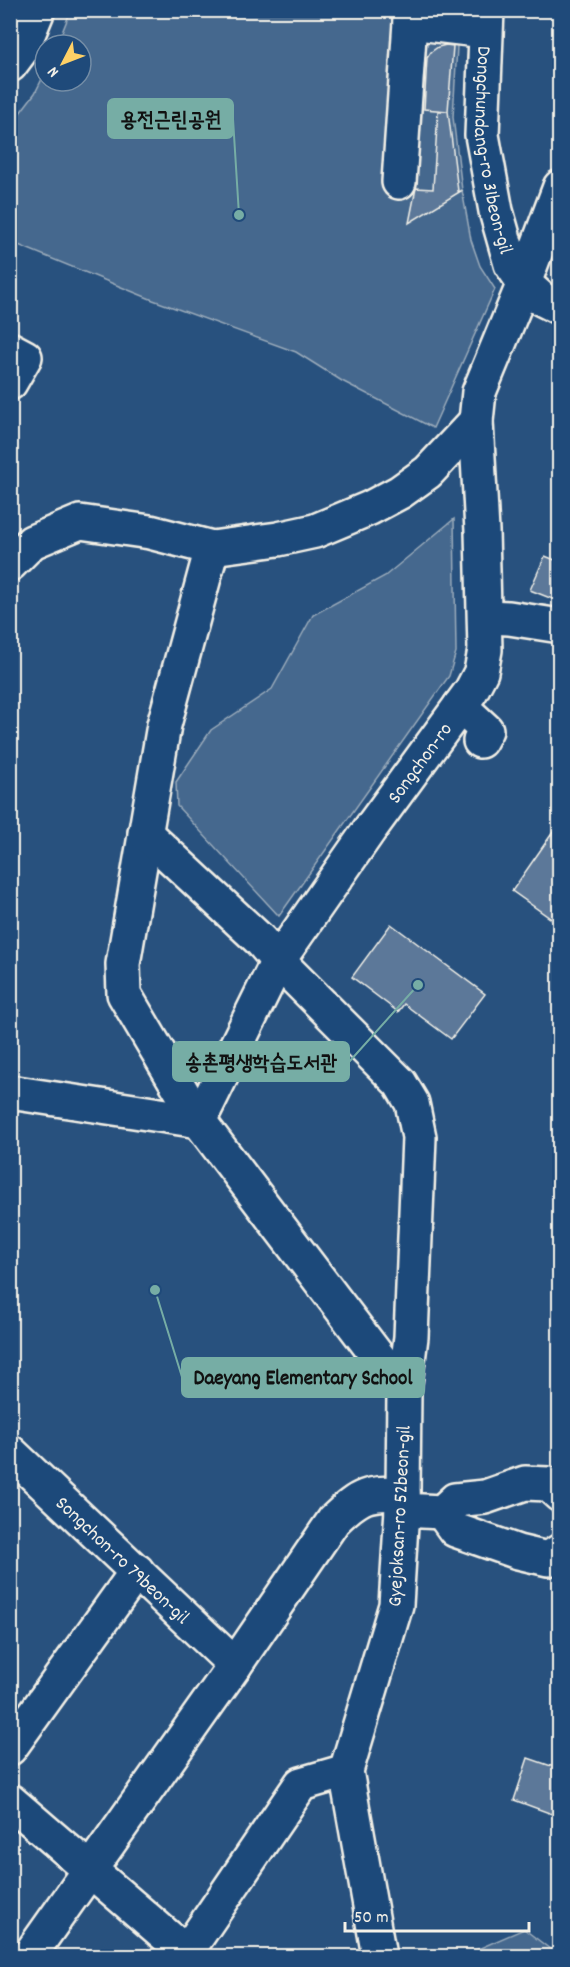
<svg xmlns="http://www.w3.org/2000/svg" width="570" height="1967" font-family="Dekko,'Poor Story',sans-serif">
<style>
.green{fill:#45688e;stroke:#9cacbb;stroke-width:1.5}
.building{fill:#5b7899;stroke:#f4f1e8;stroke-width:1.5}
.lines{fill:none;stroke-linecap:round;stroke-linejoin:round}
.minor-casing{stroke:#f4f1e8;stroke-width:38}
.minor{stroke:#1f4a7a;stroke-width:33}
.labels{text-anchor:middle;stroke-width:4.5;stroke-linejoin:round;paint-order:stroke}
.street-label{font-size:20px;fill:#f4f1e8;stroke:#1f4a7a}
.leader{fill:none;stroke:#76ada5;stroke-width:2}
.callout-dot{fill:#76ada5;stroke:#1f4a7a;stroke-width:2}
.callout{fill:#76ada5;stroke:#76ada5;stroke-width:2}
.callout-label{font-size:21px;text-anchor:middle;font-weight:bold;fill:#111}
</style>
<rect width="100%" height="100%" fill="#28517e"/>
<filter id="ink" filterUnits="userSpaceOnUse"><feTurbulence type="fractalNoise" baseFrequency=".0167" numOctaves="2"/><feDisplacementMap in="SourceGraphic" scale="12" xChannelSelector="R" yChannelSelector="G"/><feConvolveMatrix kernelMatrix="1 2 1 2 8 2 1 2 1" color-interpolation-filters="sRGB"/></filter>
<g filter="url(#ink)">
<g class="green">
<polygon points="62,11 459,11 453,117 462,190 471,240 480,266 495,289 433,428 342,381 296,352 153,300 11,242 10,126 35,93 45,73 45,81 81,81 81,45 57,45 69,15"/>
<polygon points="454,519 456,652 449,676 279,916 177,806 176,782 211,730 272,689 313,615 385,576"/>
<polygon points="524,1929 559,1956 462,1956"/>
</g>
<g class="building">
<polygon points="446,45 453,46 448,111 458,191 461,191 409,223 416,188 433,189 438,111 448,111 424,109 427,58 431,52 438,47"/>
<polygon points="545,556 560,562 560,602 530,590"/>
<polygon points="560,822 560,925 512,891"/>
<polygon points="391,924 485,994 451,1039 404,1004 398,1012 352,977"/>
<polygon points="528,1758 560,1769 560,1817 514,1800"/>
</g>
<g class="lines">
<defs>
<g id="minor">
<polyline points="410,10 410,22 485,31"/>
<path id="s1" d="M487 10 482 135 496 211 511 264 524 283 542 299 560 308"/>
<polyline points="10,65 22,49 38,10"/>
<polyline points="399,182 410,22"/>
<polyline points="10,349 25,357 10,383"/>
<polyline points="212,548 164,725 123,964 124,994 199,1121 404,1391 403,1493 396,1605 346,1771 379,1956"/>
<polyline points="10,564 32,542 80,522 150,532 212,548 278,539 315,531 370,508 400,492 428,472 476,421"/>
<polyline points="485,617 509,618 560,626"/>
<polyline points="460,706 486,730 480,741"/>
<polyline points="145,833 260,940 278,961 400,1083 412,1103 419,1137 411,1337 404,1391"/>
<polyline points="10,1092 199,1121"/>
<path id="s2" d="M199 1121 278 961 370 829 471 691 481 672 485 650 482 531 476 421 479 392 524 283 560 187"/>
<path id="s3" d="M10 1452 235 1665"/>
<polyline points="402,1510 442,1512 455,1500 485,1497 525,1483 548,1484 560,1495"/>
<polyline points="442,1512 455,1530 518,1552 548,1559 560,1551"/>
<polyline points="10,1748 137,1571"/>
<polyline points="10,1801 190,1956"/>
<polyline points="186,1953 301,1784 346,1771"/>
<path d="M29 1956 235 1665 334 1520C361 1494 367 1493 403 1493"/>
</g>
</defs>
<use href="#minor" class="minor-casing"/>
<use href="#minor" class="minor"/>
</g>
</g>
<g class="labels">
<g class="street-label">
<text dy="7" stroke="none"><textPath href="#s1" startOffset="141">Dongchundang-ro 31beon-gil</textPath></text>
<text dy="7" stroke="none"><textPath href="#s2" startOffset="422">Songchon-ro</textPath></text>
<text transform="translate(398 1516) rotate(-87)" y="7">Gyejoksan-ro 52beon-gil</text>
<text dy="7" stroke="none"><textPath href="#s3" startOffset="156">Songchon-ro 79beon-gil</textPath></text>
</g>
</g>
<path class="leader" d="M239 215L233 119M418 985L349 1062M155 1290L182 1377"/>
<g class="callout-dot">
<circle cx="239" cy="215" r="6"/>
<circle cx="418" cy="985" r="6"/>
<circle cx="155" cy="1290" r="6"/>
</g>
<g class="callout">
<rect x="108" y="99" width="125" height="39" rx="6"/>
<rect x="173" y="1042" width="176" height="39" rx="6"/>
<rect x="182" y="1358" width="242" height="39" rx="6"/>
</g>
<g class="callout-label">
<text x="171" y="126">용전근린공원</text>
<text x="261" y="1069">송촌평생학습도서관</text>
<text x="303" y="1384">Daeyang Elementary School</text>
</g>
<rect width="570" height="1967" fill="none" stroke="#1f4a7a" stroke-width="36"/>
<rect x="18" y="18" width="534" height="1931" fill="none" stroke="#f4f1e8" stroke-width="2" filter="url(#ink)"/>
<g transform="translate(63 63) rotate(228)"><circle r="28" fill="#1f4a7a" stroke="#748da6" stroke-width="1.5"/>
<path d="M0-4.5L10 22L0 15L-10 22Z" fill="#ffd166"/>
<text y="-9" font-size="16" font-weight="bold" text-anchor="middle" fill="#f4f1e8">N</text>
</g>
<path d="M345 1922v9h184v-9" fill="none" stroke="#f4f1e8" stroke-width="3"/>
<text x="354" y="1922" font-size="18" fill="#f4f1e8" stroke="#1f4a7a" stroke-width="4.5" paint-order="stroke">50 m</text>
</svg>
